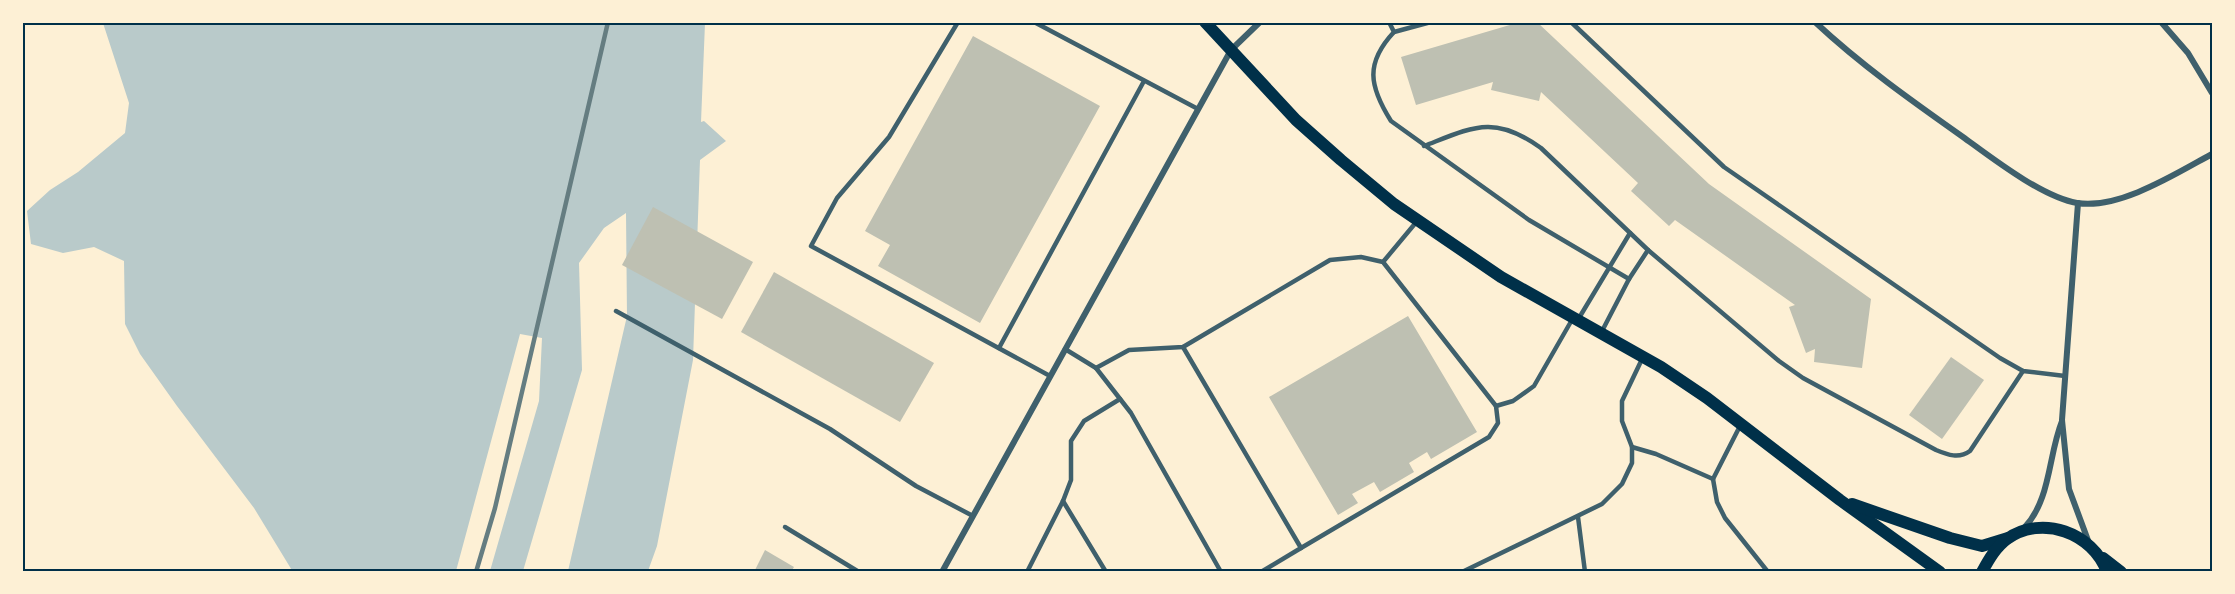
<svg xmlns="http://www.w3.org/2000/svg" width="2235" height="594" font-family="Arial,sans-serif">
<style>
.green{fill:#b9caca}
.building{fill:#bec0b2}
.lines{fill:none;stroke-linecap:round;stroke-linejoin:round}
.service{stroke:#3f606c;stroke-width:4.5}
.minor{stroke:#3f606c;stroke-width:6}
.secondary{stroke:#003049;stroke-width:12}
.rail{stroke:#657d81;stroke-width:4.5}
.neatline{fill:none;stroke:#003049;stroke-width:2}
</style>
<rect width="100%" height="100%" fill="#fdf0d5"/>
<polygon class="green" points="103,23 705,23 701,122 704,121 726,141 700,160 693,360 657,546 648,571 568,571 627,316 626,213 604,228 579,263 582,370 523,571 490,571 539,401 542,338 520,334 456,571 293,572 254,508 177,406 140,354 125,324 124,261 94,247 63,253 31,244 27,211 50,190 78,172 125,133 129,103"/>
<g class="building">
<polygon points="1520,22 1537,22 1709,184 1871,299 1862,368 1814,362 1815,349 1806,353 1789,307 1795,305 1675,220 1669,226 1631,191 1638,183 1541,92 1539,101 1491,90 1493,82 1416,105 1401,57"/>
<polygon points="973,36 1100,106 980,323 878,266 890,245 865,231"/>
<polygon points="653,207 753,262 722,319 622,265"/>
<polygon points="774,272 934,363 900,422 741,332"/>
<polygon points="1408,316 1477,432 1431,459 1427,452 1409,463 1414,472 1380,492 1374,482 1352,494 1358,503 1338,515 1269,397"/>
<polygon points="1951,357 1984,380 1942,439 1909,415"/>
<polygon points="765,550 794,567 791,572 754,572"/>
</g>
<g class="lines">
<g class="service">
<polyline points="958,22 889,137 837,198 811,246 1050,376"/>
<polyline points="1034,22 1198,109"/>
<path d="M1389 22 1394 32C1365 63 1369 86 1391 121L1529 220 1629 279"/>
<polyline points="1571,22 1724,167 2000,358 2023,371 2065,376"/>
<polyline points="1394,32 1431,22"/>
<path d="M1424 146C1473 127 1494 114 1541 148L1648 250 1779 361 1803 378 1936 450C1948 455 1959 459 1970 451L2023 371"/>
<polyline points="1383,262 1418,220"/>
<polyline points="616,311 830,429 916,486 973,516"/>
<polyline points="1579,318 1630,233"/>
<polyline points="1601,333 1629,279 1648,250"/>
<polyline points="1183,347 1301,548 1489,437 1498,423 1496,406"/>
<polyline points="999,348 1144,81"/>
<polyline points="1065,349 1096,368 1129,350 1183,347 1330,260 1361,257 1383,262 1496,406 1513,401 1534,386 1573,318"/>
<polyline points="1096,368 1131,413 1221,572"/>
<polyline points="1632,447 1656,454 1713,479 1740,426"/>
<polyline points="1713,479 1717,502 1725,518 1768,572"/>
<polyline points="1063,501 1106,572"/>
<polyline points="1578,517 1585,572"/>
<polyline points="785,527 859,572"/>
<polyline points="1027,572 1063,501 1071,480 1071,441 1084,421 1120,399"/>
<polyline points="1261,572 1301,548"/>
<polyline points="1462,572 1602,504 1622,484 1632,463 1632,447 1622,421 1622,401 1643,357"/>
</g>
<g class="minor">
<path d="M1815 22C1861 65 1912 101 1963 137 1992 158 2042 197 2077 203 2119 210 2177 173 2212 154"/>
<polyline points="2161,22 2188,53 2212,93"/>
<polyline points="2078,203 2062,420 2069,489 2089,543"/>
<path d="M2024 528C2051 500 2048 456 2062 421"/>
<polyline points="942,572 1231,50 1260,22"/>
</g>
<g class="secondary">
<polyline points="1205,22 1296,120 1341,160 1394,204 1501,277 1661,367 1707,398 1840,500 1940,572"/>
<polyline points="1852,504 1950,538 1982,546 2008,538"/>
<polyline points="2103,558 2121,572"/>
<path d="M1982 572C1989 559 1996 547 2007 539 2042 514 2093 533 2107 572"/>
</g>
<polyline class="rail" points="476,572 495,508 608,22"/>
</g>
<rect width="2235" height="594" fill="none" stroke="#fdf0d5" stroke-width="48"/>
<rect x="24" y="24" width="2187" height="546" class="neatline"/>
</svg>
